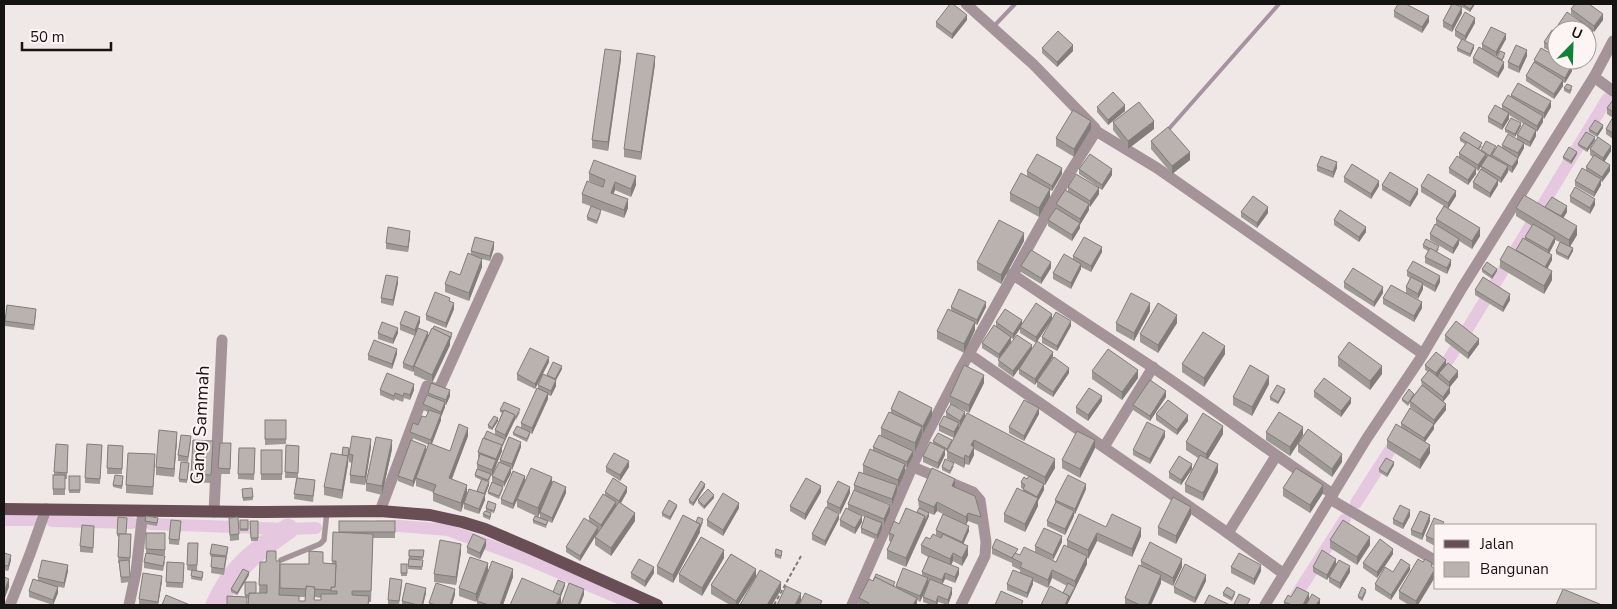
<svg xmlns="http://www.w3.org/2000/svg" width="1617" height="609" font-family="'Nunito Sans',sans-serif">
<style>
.lines{fill:none;stroke-linecap:round;stroke-linejoin:round}
.stream{stroke:#a792a2;stroke-width:4}
.canal{stroke:#e5c8df;stroke-width:12}
.river{stroke:#e5c8df;stroke-width:21}
.path{stroke:#817c7b;stroke-width:2;stroke-dasharray:4 2.5;stroke-linecap:butt}
.service{stroke:#a49499;stroke-width:5.5}
.minor{stroke:#a49499;stroke-width:11}
.primary{stroke:#694e56;stroke-width:12}
.wall{fill:#9f9996;fill-rule:evenodd}
.shaded-wall{fill:#827d7a}
.building{fill:#b9b2af;stroke:#827d7a}
.labels{text-anchor:middle;stroke-width:4;stroke-linejoin:round;paint-order:stroke}
.street-label{font-size:18px;fill:#161313;stroke:#fdf5f4}
</style>
<rect width="100%" height="100%" fill="#f0e8e7"/>
<g class="lines">
<g class="stream">
<polyline points="995,25 1015,4"/>
<polyline points="1167,131 1279,4"/>
</g>
<g class="canal">
<polyline points="1428,392 1459,343 1607,99"/>
<polyline points="1356,503 1399,436"/>
<polyline points="4,520 32,520"/>
<polyline points="52,521 132,523"/>
<polyline points="151,524 288,529 316,528"/>
<polyline points="378,526 399,526 448,530 527,559 635,605"/>
<polyline points="1290,605 1345,519"/>
</g>
<path class="river" d="M216 605C232 568 256 551 288 529"/>
<polyline class="path" points="774,605 801,556"/>
<polyline class="service" points="281,560 320,544 324,540 327,511"/>
<g class="minor">
<polyline points="1594,77 1613,91"/>
<polyline points="1096,131 1157,168 1423,354"/>
<path d="M1012 274C1059 306 1105 336 1152 367 1213 408 1271 453 1333 494"/>
<polyline points="969,354 1222,529 1284,574"/>
<polyline points="1104,447 1153,367"/>
<polyline points="913,467 973,492 980,500 986,542 985,556 961,605"/>
<polyline points="1330,499 1436,561"/>
<polyline points="380,511 427,386 439,389 498,258"/>
<polyline points="214,512 222,340"/>
<polyline points="1228,533 1276,456"/>
<polyline points="10,605 30,554 46,509"/>
<polyline points="129,605 136,572 143,511"/>
<polyline points="852,605 924,440 959,372 1069,174 1096,131 1095,128 1033,64 966,4"/>
<polyline points="1265,605 1367,438 1420,359 1462,288 1594,77 1613,41"/>
</g>
<polyline class="primary" points="4,509 262,512 380,511 430,515 462,522 485,529 532,549 657,605"/>
</g>
<g class="wall">
<polygon points="1459,4 1475,4 1470,12 1459,5"/>
<polygon points="1571,9 1603,20 1594,32 1593,31 1593,35 1587,44 1587,30 1558,30 1558,25 1579,20 1571,14"/>
<polygon points="1394,11 1429,22 1422,33 1394,17"/>
<polygon points="1462,13 1452,32 1443,27 1443,21"/>
<polygon points="967,20 952,39 936,27 936,22"/>
<polygon points="1475,23 1465,41 1474,48 1470,57 1457,51 1457,48 1461,40 1455,36 1455,30"/>
<polygon points="1557,33 1557,55 1544,48 1544,42"/>
<polygon points="1506,39 1496,57 1489,53 1497,58 1505,56 1502,61 1504,68 1498,78 1473,63 1473,58 1482,49 1482,44"/>
<polygon points="1042,48 1073,51 1057,67 1042,53"/>
<polygon points="1527,56 1519,73 1508,68 1508,62"/>
<polygon points="621,59 608,151 592,148 592,140"/>
<polygon points="1534,60 1572,71 1565,83 1563,82 1563,86 1554,99 1526,81 1526,76 1534,63"/>
<polygon points="1565,60 1578,60 1574,66"/>
<polygon points="655,64 641,160 624,157 624,149"/>
<polygon points="1564,88 1572,89 1570,94 1564,91"/>
<polygon points="1511,95 1551,107 1544,119 1543,118 1543,122 1536,132 1536,136 1530,147 1524,144 1524,148 1518,158 1518,163 1512,173 1508,170 1508,172 1501,183 1498,181 1498,185 1490,198 1473,188 1473,182 1481,169 1481,166 1483,163 1478,171 1476,169 1476,174 1468,185 1449,173 1449,168 1459,158 1459,153 1465,144 1460,141 1460,138 1482,146 1479,150 1481,151 1502,148 1502,145 1517,139 1517,135 1524,124 1509,115 1509,119 1502,130 1488,122 1488,117 1502,109 1502,105 1511,97"/>
<polygon points="1613,100 1613,139 1606,134 1606,129 1613,118 1607,114 1607,108"/>
<polygon points="1097,107 1125,111 1108,125 1097,112"/>
<polygon points="1113,122 1154,129 1128,149 1113,130"/>
<polygon points="1521,126 1515,137 1505,132 1505,129"/>
<polygon points="1603,128 1597,137 1589,132 1589,129"/>
<polygon points="1091,129 1074,157 1056,146 1056,138"/>
<polygon points="1595,140 1587,152 1578,146 1578,144"/>
<polygon points="1151,141 1190,160 1172,174 1151,149"/>
<polygon points="1590,149 1611,151 1604,162 1610,171 1602,182 1601,181 1601,185 1594,197 1575,186 1575,181 1586,171 1586,167 1593,157 1590,155"/>
<polygon points="1577,154 1571,164 1563,159 1563,157"/>
<polygon points="1317,166 1337,168 1333,178 1317,171"/>
<polygon points="1079,169 1112,175 1102,190 1099,188 1099,194 1090,207 1089,206 1089,210 1080,224 1080,228 1072,241 1048,226 1048,220 1056,208 1056,204 1068,191 1068,187 1098,187 1079,174"/>
<polygon points="1027,171 1062,174 1052,191 1050,190 1050,197 1039,217 1010,201 1010,193 1027,176"/>
<polygon points="589,173 636,185 631,197 615,190 613,194 628,208 624,218 582,203 582,194 603,187 589,181"/>
<polygon points="1344,177 1379,186 1371,199 1344,182"/>
<polygon points="1382,185 1418,194 1410,207 1382,190"/>
<polygon points="1421,186 1456,196 1448,208 1480,236 1472,249 1459,241 1459,244 1453,254 1430,240 1430,234 1436,225 1436,219 1444,206 1421,192"/>
<polygon points="1570,196 1595,205 1590,214 1570,202"/>
<polygon points="1545,207 1567,212 1563,218 1577,235 1570,247 1573,251 1568,260 1556,254 1556,251 1560,242 1555,240 1555,242 1549,254 1552,260 1547,269 1552,280 1544,294 1500,268 1500,260 1516,250 1525,240 1525,237 1532,226 1516,216 1516,208"/>
<polygon points="1241,212 1268,213 1257,228 1241,217"/>
<polygon points="601,213 597,224 587,220 587,217"/>
<polygon points="1334,220 1366,232 1359,242 1334,225"/>
<polygon points="410,236 408,252 386,249 386,243"/>
<polygon points="1024,241 1001,284 977,270 977,262"/>
<polygon points="1423,245 1439,249 1437,252 1451,265 1447,274 1425,263 1425,257 1428,251 1423,248"/>
<polygon points="494,248 490,261 482,259 482,267 469,301 445,292 445,284 460,275 471,254 471,251"/>
<polygon points="1102,252 1091,272 1081,267 1081,269 1071,289 1053,279 1053,273 1073,259 1073,256"/>
<polygon points="1021,266 1051,268 1041,284 1021,272"/>
<polygon points="1482,269 1497,271 1492,279 1482,272"/>
<polygon points="1407,271 1440,282 1435,292 1423,285 1423,289 1418,299 1406,293 1406,287 1410,278 1407,276"/>
<polygon points="1344,282 1383,293 1374,307 1344,288"/>
<polygon points="398,283 393,306 381,303 381,298"/>
<polygon points="1475,290 1510,300 1503,312 1475,295"/>
<polygon points="1383,298 1422,308 1414,322 1383,304"/>
<polygon points="450,302 454,309 446,328 426,320 426,315"/>
<polygon points="951,307 986,307 977,325 975,324 975,330 964,353 937,339 937,331 951,310"/>
<polygon points="1150,311 1134,341 1116,331 1116,323"/>
<polygon points="36,315 34,330 5,326 5,321"/>
<polygon points="1052,319 1036,343 1020,333 1020,328 1013,339 1011,338 1011,342 1003,353 1032,350 1053,357 1041,375 1069,373 1053,397 1037,387 1037,381 1035,385 1019,374 1019,369 1028,356 1013,377 998,366 999,359 982,348 982,343 996,327 996,322 1022,325"/>
<polygon points="420,322 416,334 428,337 452,336 450,342 450,345 432,383 414,375 414,370 413,372 403,368 403,363 415,336 400,330 400,324"/>
<polygon points="1177,323 1158,353 1140,342 1140,334"/>
<polygon points="1071,326 1057,351 1042,343 1042,337"/>
<polygon points="378,333 398,333 393,344 378,339"/>
<polygon points="1445,335 1479,344 1468,359 1445,341"/>
<polygon points="397,354 392,369 368,360 368,355"/>
<polygon points="1225,354 1204,387 1182,372 1182,364"/>
<polygon points="1338,357 1382,374 1370,390 1338,366"/>
<polygon points="549,362 535,389 517,380 517,374"/>
<polygon points="1425,365 1446,365 1458,377 1450,387 1450,393 1443,402 1446,410 1434,425 1434,429 1425,442 1430,453 1420,469 1387,448 1387,440 1401,427 1401,423 1423,417 1410,407 1410,403 1408,406 1402,401 1402,399 1414,395 1422,386 1421,380 1428,372 1425,370"/>
<polygon points="562,369 556,380 556,386 551,396 548,395 548,399 532,434 530,433 530,435 527,442 513,435 513,433 521,428 521,423 538,389 538,385 547,376"/>
<polygon points="1092,371 1138,378 1122,400 1092,379"/>
<polygon points="984,383 969,413 957,407 965,416 1055,468 1045,485 1044,485 1044,490 1038,501 1038,506 1025,532 1004,522 1004,514 1023,490 1023,489 1021,488 1021,482 1027,479 1029,477 974,449 974,455 969,465 965,464 964,468 947,459 947,451 960,426 959,426 959,428 954,438 939,431 939,425 946,416 946,412 951,404 950,404 950,396"/>
<polygon points="1269,384 1252,416 1233,405 1233,397"/>
<polygon points="380,390 414,390 410,400 404,398 403,402 395,399 394,401 380,395"/>
<polygon points="1314,391 1351,403 1341,417 1314,397"/>
<polygon points="1285,392 1278,404 1270,400 1270,397"/>
<polygon points="428,393 450,396 446,405 445,405 445,407 441,417 441,420 432,444 450,451 468,436 451,479 467,493 461,512 433,501 433,492 416,486 416,478 429,445 410,437 410,432 426,417 428,412 423,410 423,404 428,395"/>
<polygon points="1166,397 1150,421 1133,410 1133,405"/>
<polygon points="1102,401 1088,421 1076,413 1076,407"/>
<polygon points="891,409 932,416 923,434 922,433 922,435 915,452 908,449 913,456 907,468 905,467 905,472 898,488 897,488 897,491 892,505 864,495 890,511 884,525 882,524 882,529 877,540 861,533 861,528 865,517 858,514 862,522 855,534 840,526 840,520 848,509 848,504 854,491 854,485 863,473 863,465 873,450 873,447 881,436 881,428 891,413"/>
<polygon points="500,410 520,412 516,420 515,419 502,448 502,451 492,476 491,475 489,482 489,485 485,495 485,500 479,514 464,509 464,503 477,491 481,480 475,477 475,475 477,469 477,464 479,458 478,457 478,452 495,435 495,430 502,413 500,412"/>
<polygon points="1039,414 1024,441 1009,433 1009,427"/>
<polygon points="1156,414 1188,421 1177,435 1156,420"/>
<polygon points="265,420 286,420 286,444 265,445"/>
<polygon points="498,421 492,430 488,428 488,425"/>
<polygon points="1266,432 1303,435 1299,442 1342,462 1332,477 1298,452 1298,444 1290,456 1266,440"/>
<polygon points="1223,434 1208,459 1218,472 1203,501 1185,492 1185,484 1198,458 1186,450 1186,442"/>
<polygon points="1165,437 1150,464 1133,455 1133,450"/>
<polygon points="177,440 174,477 156,475 156,467"/>
<polygon points="952,440 947,451 945,450 945,455 938,469 923,462 923,456 933,444 933,441"/>
<polygon points="191,441 188,462 178,461 178,455"/>
<polygon points="56,444 68,445 67,479 65,479 65,495 53,495 53,475 54,475"/>
<polygon points="102,445 100,484 85,483 85,478"/>
<polygon points="108,445 123,446 122,474 107,474"/>
<polygon points="286,445 299,446 298,478 315,486 313,502 294,499 296,478 285,478"/>
<polygon points="371,447 365,485 350,483 350,475 352,463 349,462 349,454"/>
<polygon points="521,447 512,470 511,469 511,473 503,487 503,489 499,499 488,494 488,492 492,482 492,476 500,462 500,460"/>
<polygon points="239,448 255,448 254,480 238,479"/>
<polygon points="1095,448 1080,478 1062,468 1062,460"/>
<polygon points="213,449 211,483 191,482 191,474"/>
<polygon points="231,449 230,474 218,474 218,468"/>
<polygon points="392,449 382,495 366,491 366,483"/>
<rect x="261" y="450" width="21" height="30"/>
<polygon points="349,451 348,464 342,499 324,495 324,487 342,455"/>
<polygon points="426,451 413,487 398,481 398,476"/>
<polygon points="155,463 153,495 126,493 126,485"/>
<polygon points="189,463 187,483 179,482 179,479"/>
<polygon points="1394,465 1387,477 1379,472 1379,469"/>
<polygon points="954,466 950,474 942,470 942,467"/>
<polygon points="606,467 629,467 620,481 606,472"/>
<polygon points="1192,469 1181,485 1169,478 1169,472"/>
<rect x="69" y="476" width="11" height="17"/>
<polygon points="123,479 122,489 113,487 113,485"/>
<polygon points="525,482 552,484 566,493 552,523 548,521 546,528 533,523 533,520 540,517 540,513 538,517 517,507 517,500 513,509 501,504 501,499"/>
<polygon points="705,487 693,506 689,503 689,500"/>
<polygon points="955,487 981,517 981,526 968,521 966,524 969,531 963,544 968,555 962,566 953,561 951,565 959,574 955,583 945,579 942,584 952,594 948,605 938,602 937,605 931,605 923,602 923,597 926,588 920,602 917,600 917,605 859,605 859,598 873,581 895,585 894,586 896,587 896,586 922,576 922,572 928,557 921,553 921,545 930,539 941,538 936,535 936,530 943,514 937,511 934,515 929,513 929,516 906,567 887,559 887,550 891,542 889,541 889,533 899,524 917,512 919,508 918,500"/>
<polygon points="1283,488 1323,493 1310,513 1283,496"/>
<polygon points="1086,489 1075,514 1074,514 1074,516 1065,535 1047,526 1047,521 1055,503 1055,500"/>
<polygon points="242,491 253,497 253,500 243,501"/>
<polygon points="605,492 627,492 621,503 635,521 611,556 595,545 595,537 580,561 566,552 566,547 589,521 589,517 605,495"/>
<polygon points="821,492 805,520 790,511 790,506"/>
<polygon points="850,493 840,514 830,509 839,519 825,546 812,540 812,534 827,508 827,502"/>
<polygon points="714,498 704,509 698,503 698,500"/>
<polygon points="496,507 494,513 486,511 486,508"/>
<polygon points="677,507 670,520 662,516 662,513"/>
<polygon points="739,508 723,536 707,526 707,520"/>
<polygon points="483,514 491,516 490,520 483,517"/>
<polygon points="1191,515 1176,544 1158,535 1158,527"/>
<polygon points="1410,516 1403,529 1393,524 1393,519"/>
<polygon points="118,517 126,534 131,534 130,563 129,563 130,582 121,583 119,563 118,563 119,537 117,536"/>
<polygon points="229,518 239,534 239,540 230,541"/>
<rect x="240" y="520" width="8" height="11"/>
<polygon points="145,521 158,521 157,526 145,524"/>
<polygon points="250,521 258,521 258,541 251,541"/>
<path d="M339 521H395V538H373L371 602H369V605H248V598H247V605H227V596L245 597V582H256V593H259L260 562H266L267 551H276V561H280V564H309V551L323 552V563H332L333 532H339ZM299 597H305V601H299ZM315 597 321 598V600H314Z"/>
<polygon points="1430,521 1422,540 1411,535 1411,530"/>
<polygon points="696,522 703,522 700,530 700,532 673,583 657,574 657,566"/>
<polygon points="1444,525 1435,546 1426,541 1426,536"/>
<polygon points="181,526 179,545 169,544 169,539"/>
<polygon points="1106,527 1141,536 1132,557 1097,541 1088,559 1087,558 1087,564 1067,605 1063,593 1067,586 1052,578 1048,588 1033,581 1033,584 1027,598 1007,590 1007,584 1020,572 1020,570 1012,566 1012,563 992,554 992,548 1020,555 1056,562 1067,546 1067,540"/>
<polygon points="94,532 93,553 80,552 80,546"/>
<polygon points="146,533 165,533 165,555 159,555 165,562 163,571 144,568 144,562 146,553"/>
<polygon points="1330,540 1370,545 1357,565 1330,548"/>
<polygon points="1062,542 1053,560 1035,552 1035,546"/>
<polygon points="188,543 198,543 197,571 203,575 202,581 191,579 192,571 187,570"/>
<polygon points="486,546 480,559 467,553 467,547"/>
<polygon points="228,550 224,575 211,573 212,557 210,556 210,554"/>
<polygon points="409,550 424,550 423,559 414,559 423,560 422,570 408,569"/>
<polygon points="461,552 456,585 434,582 434,574"/>
<polygon points="4,553 11,560 8,571 4,570"/>
<polygon points="731,554 738,605 730,605 711,594 711,585"/>
<polygon points="775,554 782,554 781,559 775,557"/>
<polygon points="1393,554 1377,578 1363,568 1363,563"/>
<polygon points="724,558 702,596 679,582 679,574"/>
<polygon points="1141,561 1182,567 1173,586 1161,580 1161,583 1151,605 1122,605 1125,604 1125,598 1141,566"/>
<polygon points="167,562 184,563 183,588 166,587"/>
<polygon points="1423,562 1432,567 1435,577 1418,605 1409,605 1399,599 1399,591"/>
<polygon points="1336,563 1350,572 1340,589 1329,582 1329,577 1327,580 1313,572 1313,567"/>
<rect x="401" y="564" width="6" height="12"/>
<polygon points="1231,567 1261,571 1254,585 1231,573"/>
<polygon points="1410,570 1391,600 1375,590 1375,584 1393,572"/>
<polygon points="68,571 64,588 55,586 58,593 53,605 29,597 29,591 38,581 38,577"/>
<polygon points="488,571 476,602 459,596 459,588"/>
<polygon points="631,573 654,573 645,587 631,578"/>
<polygon points="249,575 237,595 231,592 231,589"/>
<polygon points="513,577 503,605 477,605 477,601"/>
<polygon points="162,581 158,605 139,604 139,599"/>
<polygon points="1206,581 1195,603 1174,593 1174,587"/>
<polygon points="402,585 399,605 388,605 388,600"/>
<polygon points="1366,592 1362,601 1358,598 1358,596"/>
<polygon points="426,593 423,605 402,605 402,601"/>
<polygon points="1223,593 1235,594 1232,601 1223,596"/>
<polygon points="1291,597 1309,598 1320,604 1319,605 1284,605 1284,602"/>
</g>
<g class="shaded-wall">
<polygon points="1474,4 1475,4 1470,12 1470,9"/>
<polygon points="1462,7 1462,13 1452,32 1452,26"/>
<polygon points="1603,14 1603,20 1594,32 1594,26"/>
<polygon points="967,15 967,20 952,39 952,34"/>
<polygon points="1429,16 1429,22 1422,33 1422,27"/>
<polygon points="1475,18 1475,23 1465,41 1465,36"/>
<polygon points="1593,30 1593,35 1587,44 1587,38"/>
<polygon points="1506,34 1506,39 1496,57 1496,52"/>
<polygon points="1073,45 1073,51 1057,67 1057,62"/>
<polygon points="1474,45 1474,48 1470,57 1470,54"/>
<polygon points="1527,50 1527,56 1519,73 1519,67"/>
<polygon points="621,51 621,59 608,151 608,142"/>
<polygon points="655,56 655,64 641,160 641,152"/>
<polygon points="1575,60 1578,60 1574,66 1574,61"/>
<polygon points="1504,62 1504,68 1498,78 1498,73"/>
<polygon points="1572,65 1572,71 1565,83 1565,78"/>
<polygon points="1563,80 1563,86 1554,99 1554,94"/>
<polygon points="1551,101 1551,107 1544,119 1544,113"/>
<polygon points="1125,105 1125,111 1108,125 1108,120"/>
<polygon points="1509,113 1509,119 1502,130 1502,125"/>
<polygon points="1543,116 1543,122 1537,132 1537,126"/>
<polygon points="1091,121 1091,129 1074,157 1074,149"/>
<polygon points="1154,121 1154,129 1128,149 1128,141"/>
<polygon points="1521,123 1521,126 1515,137 1515,134"/>
<polygon points="1603,125 1603,128 1597,137 1597,134"/>
<polygon points="1536,130 1536,136 1530,147 1530,142"/>
<polygon points="1595,137 1595,140 1587,152 1587,149"/>
<polygon points="1524,143 1524,148 1518,159 1518,153"/>
<polygon points="1611,146 1611,151 1603,164 1603,158"/>
<polygon points="1190,152 1190,160 1172,174 1172,166"/>
<polygon points="1577,152 1577,154 1571,164 1571,161"/>
<polygon points="1486,154 1486,159 1478,171 1478,165"/>
<polygon points="1518,158 1518,163 1512,173 1512,167"/>
<polygon points="1337,162 1337,168 1333,178 1333,172"/>
<polygon points="1610,165 1610,171 1602,182 1602,177"/>
<polygon points="1508,166 1508,172 1501,183 1501,178"/>
<polygon points="1062,168 1062,174 1052,191 1052,186"/>
<polygon points="1476,168 1476,174 1468,185 1468,180"/>
<polygon points="1112,169 1112,175 1102,190 1102,185"/>
<polygon points="636,176 636,185 631,197 631,189"/>
<polygon points="1601,179 1601,185 1594,197 1594,192"/>
<polygon points="1498,180 1498,185 1490,198 1490,193"/>
<polygon points="1379,181 1379,186 1371,199 1371,194"/>
<polygon points="615,182 615,190 611,201 611,193"/>
<polygon points="1099,188 1099,194 1090,207 1090,201"/>
<polygon points="1050,189 1050,197 1039,217 1039,208"/>
<polygon points="1418,189 1418,194 1410,207 1410,202"/>
<polygon points="1456,191 1456,196 1448,209 1448,203"/>
<polygon points="628,199 628,208 624,218 624,210"/>
<polygon points="1595,199 1595,205 1590,214 1590,208"/>
<polygon points="1089,204 1089,210 1080,225 1080,219"/>
<polygon points="1567,206 1567,212 1561,222 1561,216"/>
<polygon points="1268,207 1268,213 1257,228 1257,223"/>
<polygon points="1080,223 1080,228 1072,241 1072,235"/>
<polygon points="1577,226 1577,235 1569,248 1569,240"/>
<polygon points="1366,227 1366,232 1359,242 1359,237"/>
<polygon points="1480,228 1480,236 1472,249 1472,241"/>
<polygon points="410,231 410,236 408,252 408,247"/>
<polygon points="1024,233 1024,241 1001,284 1001,275"/>
<polygon points="1555,237 1555,242 1548,255 1548,250"/>
<polygon points="1459,239 1459,244 1453,254 1453,248"/>
<polygon points="494,242 494,248 490,261 490,256"/>
<polygon points="1102,247 1102,252 1091,272 1091,266"/>
<polygon points="1573,248 1573,251 1568,260 1568,257"/>
<polygon points="1552,255 1552,260 1545,273 1545,267"/>
<polygon points="482,259 482,267 469,301 469,293"/>
<polygon points="1451,260 1451,265 1447,274 1447,268"/>
<polygon points="1051,262 1051,268 1041,284 1041,278"/>
<polygon points="1081,264 1081,269 1071,289 1071,283"/>
<polygon points="1497,269 1497,271 1492,279 1492,276"/>
<polygon points="1552,271 1552,280 1544,294 1544,286"/>
<polygon points="1440,276 1440,282 1435,292 1435,286"/>
<polygon points="398,277 398,283 393,306 393,300"/>
<polygon points="1423,283 1423,289 1418,299 1418,294"/>
<polygon points="1383,287 1383,293 1374,307 1374,302"/>
<polygon points="1510,294 1510,300 1503,312 1503,307"/>
<polygon points="986,302 986,307 977,325 977,320"/>
<polygon points="1422,302 1422,308 1414,322 1414,316"/>
<polygon points="454,303 454,309 446,328 446,323"/>
<polygon points="1150,303 1150,311 1134,341 1134,333"/>
<polygon points="1052,314 1052,319 1036,343 1036,337"/>
<polygon points="1177,315 1177,323 1158,353 1158,345"/>
<polygon points="420,317 420,322 415,336 415,330"/>
<polygon points="1022,320 1022,326 1013,339 1013,334"/>
<polygon points="1071,321 1071,326 1057,351 1057,346"/>
<polygon points="975,322 975,330 964,353 964,344"/>
<polygon points="398,328 398,333 393,344 393,339"/>
<polygon points="428,332 428,338 414,366 414,370 413,372 413,367"/>
<polygon points="450,337 450,345 432,383 432,375"/>
<polygon points="1011,337 1011,342 999,359 999,354"/>
<polygon points="1479,339 1479,344 1468,359 1468,353"/>
<polygon points="1032,345 1032,351 1013,377 1013,371"/>
<polygon points="1225,346 1225,354 1204,387 1204,378"/>
<polygon points="397,349 397,354 392,369 392,364"/>
<polygon points="1053,352 1053,357 1035,385 1035,379"/>
<polygon points="549,357 549,362 535,389 535,384"/>
<polygon points="1446,360 1446,366 1439,373 1439,375 1436,379 1436,373"/>
<polygon points="562,366 562,369 556,380 556,386 551,396 551,391 555,379"/>
<polygon points="1382,366 1382,374 1370,390 1370,381"/>
<polygon points="1069,368 1069,373 1053,397 1053,392"/>
<polygon points="1138,370 1138,378 1122,400 1122,392"/>
<polygon points="1458,371 1458,377 1449,388 1449,382"/>
<polygon points="984,375 984,383 969,413 969,405"/>
<polygon points="1269,376 1269,384 1252,416 1252,407"/>
<polygon points="414,384 414,390 410,400 410,395"/>
<polygon points="1450,387 1450,393 1443,402 1443,397"/>
<polygon points="1285,389 1285,392 1278,404 1278,402"/>
<polygon points="450,390 450,396 446,405 446,400"/>
<polygon points="1166,391 1166,397 1150,421 1150,416"/>
<polygon points="548,393 548,399 532,434 532,428"/>
<polygon points="1102,396 1102,401 1088,421 1088,415"/>
<polygon points="1351,398 1351,403 1341,417 1341,411"/>
<polygon points="445,402 445,407 441,417 441,412"/>
<polygon points="1446,404 1446,410 1434,425 1434,420"/>
<polygon points="932,408 932,416 923,434 923,426"/>
<polygon points="1039,408 1039,414 1024,441 1024,436"/>
<polygon points="965,412 965,418 960,426 960,421"/>
<polygon points="441,414 441,420 431,446 431,440"/>
<polygon points="515,415 515,420 505,440 505,435"/>
<polygon points="1188,415 1188,421 1177,435 1177,430"/>
<polygon points="498,418 498,421 492,430 492,428"/>
<polygon points="959,423 959,428 954,438 954,432"/>
<polygon points="1434,424 1434,429 1424,443 1424,438"/>
<polygon points="1223,426 1223,434 1206,462 1206,454"/>
<polygon points="922,427 922,435 915,452 915,443"/>
<polygon points="1303,427 1303,435 1290,456 1290,447"/>
<polygon points="468,428 468,436 449,487 449,478"/>
<polygon points="1165,431 1165,437 1150,464 1150,459"/>
<polygon points="177,432 177,440 174,477 174,469"/>
<polygon points="371,439 371,447 365,485 365,477"/>
<polygon points="392,440 392,449 382,495 382,486"/>
<polygon points="974,440 974,455 969,465 969,457 971,445"/>
<polygon points="1095,440 1095,448 1080,478 1080,469"/>
<polygon points="521,442 521,447 512,470 512,464"/>
<polygon points="502,445 502,451 496,465 496,459"/>
<polygon points="1430,445 1430,453 1420,469 1420,460"/>
<polygon points="426,446 426,451 413,487 413,481"/>
<polygon points="349,448 348,464 342,499 342,490"/>
<polygon points="945,449 945,455 938,469 938,463"/>
<polygon points="913,451 913,456 907,468 907,462"/>
<polygon points="1342,454 1342,462 1332,477 1332,469"/>
<polygon points="965,455 965,464 964,468 964,459"/>
<polygon points="1055,459 1055,468 1045,485 1045,477"/>
<polygon points="496,460 496,466 492,476 492,470"/>
<polygon points="629,461 629,467 620,481 620,475"/>
<polygon points="1394,462 1394,465 1387,477 1387,474"/>
<polygon points="905,464 905,472 898,488 898,480"/>
<polygon points="1192,464 1192,469 1181,485 1181,480"/>
<polygon points="1218,464 1218,472 1203,501 1203,493"/>
<polygon points="511,467 511,473 504,487 504,482"/>
<polygon points="525,476 525,482 513,509 513,504"/>
<polygon points="552,477 552,486 538,517 538,508"/>
<polygon points="955,479 955,487 952,486"/>
<polygon points="489,482 489,485 485,495 485,500 479,514 479,509 484,495"/>
<polygon points="705,484 705,487 693,506 693,503"/>
<polygon points="1044,484 1044,490 1038,501 1038,506 1025,532 1025,524 1037,497"/>
<polygon points="1086,484 1086,489 1075,514 1075,509"/>
<polygon points="467,485 467,493 461,512 461,503"/>
<polygon points="897,485 897,491 892,505 892,499"/>
<polygon points="1323,485 1323,493 1310,513 1310,505"/>
<polygon points="821,486 821,492 805,520 805,514"/>
<polygon points="566,487 566,493 552,523 552,518"/>
<polygon points="627,487 627,492 619,506 619,501"/>
<polygon points="850,487 850,493 840,514 840,508"/>
<polygon points="714,495 714,498 704,509 704,506"/>
<polygon points="616,502 616,507 601,531 601,525"/>
<polygon points="937,502 937,511 934,515 934,507"/>
<polygon points="739,503 739,508 723,536 723,530"/>
<polygon points="677,505 677,507 670,520 670,517"/>
<polygon points="890,505 890,511 884,525 884,519"/>
<polygon points="1191,507 1191,515 1176,544 1176,536"/>
<polygon points="1410,510 1410,516 1403,529 1403,524"/>
<polygon points="1074,511 1074,516 1065,535 1065,529"/>
<polygon points="635,513 635,521 611,556 611,548"/>
<polygon points="929,513 929,516 906,567 906,558 925,516"/>
<polygon points="968,513 968,521 966,525 966,517"/>
<polygon points="839,514 839,519 825,546 825,541"/>
<polygon points="1430,515 1430,521 1422,540 1422,534"/>
<polygon points="862,516 862,522 855,534 855,528"/>
<polygon points="882,523 882,529 877,540 877,535"/>
<polygon points="700,524 700,532 673,583 673,575"/>
<polygon points="969,526 969,531 962,547 962,542"/>
<polygon points="598,527 598,532 580,561 580,556"/>
<polygon points="1141,528 1141,536 1132,557 1132,549"/>
<polygon points="1097,533 1097,541 1088,559 1088,550"/>
<polygon points="1062,536 1062,542 1053,560 1053,555"/>
<polygon points="1370,537 1370,545 1357,565 1357,557"/>
<polygon points="486,540 486,546 480,559 480,553"/>
<polygon points="461,544 461,552 456,585 456,577"/>
<polygon points="968,546 968,555 962,566 962,558"/>
<polygon points="1393,549 1393,554 1377,578 1377,572"/>
<polygon points="724,550 724,558 702,596 702,588"/>
<polygon points="953,553 953,561 950,567 950,559"/>
<polygon points="11,555 11,560 8,571 8,566"/>
<polygon points="1087,556 1087,564 1067,605 1065,605 1075,587 1075,581"/>
<polygon points="1182,559 1182,567 1173,586 1173,578"/>
<polygon points="1336,559 1336,564 1327,580 1327,575"/>
<polygon points="488,563 488,571 476,602 476,594"/>
<polygon points="68,565 68,571 64,588 64,583"/>
<polygon points="1261,565 1261,571 1254,585 1254,579"/>
<polygon points="1410,565 1410,570 1391,600 1391,595"/>
<polygon points="1350,566 1350,572 1340,589 1340,583"/>
<polygon points="654,567 654,573 645,587 645,581"/>
<polygon points="959,568 959,574 955,583 955,577"/>
<polygon points="513,569 513,577 503,605 500,605"/>
<polygon points="756,569 756,577 738,605 736,605 736,601"/>
<polygon points="1435,569 1435,577 1418,605 1416,605 1416,601"/>
<polygon points="1052,570 1052,578 1048,588 1048,580"/>
<polygon points="249,572 249,575 237,595 237,593"/>
<polygon points="945,573 945,579 942,585 942,580"/>
<polygon points="1161,575 1161,583 1151,605 1148,605"/>
<polygon points="1206,575 1206,581 1195,603 1195,598"/>
<polygon points="162,576 162,581 158,605 158,602"/>
<polygon points="928,578 928,584 920,602 920,596"/>
<polygon points="1033,578 1033,584 1027,598 1027,593"/>
<polygon points="9,579 9,587 4,600 4,592"/>
<polygon points="781,582 781,590 772,605 767,605"/>
<polygon points="565,583 565,586 561,596 561,603 560,605 556,605"/>
<polygon points="58,587 58,593 53,605 53,600"/>
<polygon points="426,588 426,593 423,605 422,605"/>
<polygon points="952,588 952,594 948,605 948,600"/>
<polygon points="455,589 455,595 452,605 450,605"/>
<polygon points="584,589 584,595 580,605 578,605"/>
<polygon points="1366,590 1366,592 1362,601 1362,598"/>
<polygon points="801,593 801,601 799,605 795,605"/>
<polygon points="1309,593 1309,599 1306,605 1303,605"/>
<polygon points="938,596 938,602 937,605 936,605 936,602"/>
<polygon points="917,598 917,605 913,605"/>
<polygon points="1320,599 1320,604 1319,605 1316,605"/>
</g>
<g class="building">
<polygon points="950,4 953,4 967,15 952,34 936,22"/>
<polygon points="1398,4 1406,4 1429,16 1422,27 1394,11"/>
<polygon points="1452,4 1454,4 1462,7 1452,26 1443,21"/>
<polygon points="1462,4 1474,4 1470,9"/>
<polygon points="1575,4 1589,4 1603,14 1594,26 1571,9"/>
<polygon points="1465,12 1475,18 1465,36 1455,30"/>
<polygon points="1567,12 1593,30 1587,38 1587,30 1566,30 1558,25"/>
<polygon points="1491,27 1506,34 1496,52 1482,44"/>
<polygon points="1552,30 1557,33 1557,50 1544,42"/>
<polygon points="1058,31 1073,45 1057,62 1042,48"/>
<polygon points="1462,39 1474,45 1470,54 1457,48"/>
<polygon points="1516,45 1527,50 1519,67 1508,62"/>
<polygon points="1479,47 1504,62 1498,73 1473,58"/>
<polygon points="1541,48 1557,57 1557,60 1563,60 1572,65 1565,78 1534,60"/>
<polygon points="605,49 621,51 608,142 592,140"/>
<polygon points="1500,51 1505,53 1502,60 1497,57"/>
<polygon points="637,53 655,56 641,152 624,149"/>
<polygon points="1534,62 1563,80 1554,94 1526,76"/>
<polygon points="1518,83 1551,101 1544,113 1511,95"/>
<polygon points="1567,84 1572,86 1570,91 1564,88"/>
<polygon points="1113,92 1125,105 1108,120 1097,107"/>
<polygon points="1508,95 1543,116 1537,126 1502,105"/>
<polygon points="1613,100 1613,112 1607,108"/>
<polygon points="1139,102 1154,121 1128,141 1113,122"/>
<polygon points="1495,105 1509,113 1502,125 1488,117"/>
<polygon points="1073,110 1091,121 1074,149 1056,138"/>
<polygon points="1613,117 1613,133 1606,129"/>
<polygon points="1511,118 1521,123 1515,134 1505,129"/>
<polygon points="1595,120 1603,125 1597,134 1589,129"/>
<polygon points="1524,123 1536,130 1530,142 1517,135"/>
<polygon points="1168,127 1190,152 1172,166 1151,141"/>
<polygon points="1464,132 1482,143 1478,149 1460,138"/>
<polygon points="1586,132 1595,137 1587,149 1578,144"/>
<polygon points="1508,134 1524,143 1518,153 1502,145"/>
<polygon points="1598,137 1611,146 1603,158 1590,149"/>
<polygon points="1486,141 1496,146 1490,156 1481,150"/>
<polygon points="1467,142 1486,154 1478,165 1459,153"/>
<polygon points="1498,145 1518,158 1512,167 1492,155"/>
<polygon points="1569,147 1577,152 1571,161 1563,157"/>
<polygon points="1037,154 1062,168 1052,186 1027,171"/>
<polygon points="1090,154 1112,169 1102,185 1079,169"/>
<polygon points="1488,155 1508,166 1501,178 1481,166"/>
<polygon points="1594,155 1610,165 1602,177 1586,167"/>
<polygon points="1321,156 1337,162 1333,172 1317,166"/>
<polygon points="1457,156 1476,168 1468,180 1449,168"/>
<polygon points="594,160 636,176 631,189 615,182 611,193 628,199 624,210 582,194 587,181 603,187 605,180 589,173"/>
<polygon points="1352,164 1379,181 1371,194 1344,177"/>
<polygon points="1582,168 1601,179 1594,192 1575,181"/>
<polygon points="1481,169 1498,180 1490,193 1473,182"/>
<polygon points="1390,172 1418,189 1410,202 1382,185"/>
<polygon points="1021,173 1050,189 1039,208 1010,193"/>
<polygon points="1076,174 1099,188 1090,201 1068,187"/>
<polygon points="1428,174 1456,191 1448,203 1421,186"/>
<polygon points="1575,187 1595,199 1590,208 1570,196"/>
<polygon points="1065,190 1089,204 1080,219 1056,204"/>
<polygon points="1524,195 1577,226 1569,240 1516,208"/>
<polygon points="1253,196 1268,207 1257,223 1241,212"/>
<polygon points="1552,197 1567,206 1561,216 1545,207"/>
<polygon points="591,206 601,210 597,221 587,217"/>
<polygon points="1444,206 1480,228 1472,241 1436,219"/>
<polygon points="1056,208 1080,223 1072,235 1048,220"/>
<polygon points="1340,210 1366,227 1359,237 1334,220"/>
<polygon points="999,220 1024,233 1001,275 977,262"/>
<polygon points="1435,224 1459,239 1453,248 1430,234"/>
<polygon points="1533,224 1555,237 1548,250 1525,237"/>
<polygon points="388,227 410,231 408,247 386,243"/>
<polygon points="475,237 494,242 490,256 471,251"/>
<polygon points="1084,237 1102,247 1091,266 1073,256"/>
<polygon points="1523,238 1552,255 1545,267 1516,250"/>
<polygon points="1426,239 1439,246 1436,252 1423,245"/>
<polygon points="1560,242 1573,248 1568,257 1556,251"/>
<polygon points="1508,246 1552,271 1544,286 1500,260"/>
<polygon points="1430,248 1451,260 1447,268 1425,257"/>
<polygon points="1031,250 1051,262 1041,278 1021,266"/>
<polygon points="468,253 482,259 469,293 445,284 450,271 460,275"/>
<polygon points="1064,254 1081,264 1071,283 1053,273"/>
<polygon points="1413,261 1440,276 1435,286 1407,271"/>
<polygon points="1487,262 1497,269 1492,276 1482,269"/>
<polygon points="1353,268 1383,287 1374,302 1344,282"/>
<polygon points="386,275 398,277 393,300 381,298"/>
<polygon points="1411,277 1423,283 1418,294 1406,287"/>
<polygon points="1483,277 1510,294 1503,307 1475,290"/>
<polygon points="1391,285 1422,302 1414,316 1383,298"/>
<polygon points="959,289 986,302 977,320 951,307"/>
<polygon points="435,292 450,298 449,301 454,303 446,323 426,315"/>
<polygon points="1131,293 1150,303 1134,333 1116,323"/>
<polygon points="1036,303 1052,314 1036,337 1020,327"/>
<polygon points="1158,303 1177,315 1158,345 1140,334"/>
<polygon points="7,305 36,309 34,325 5,321"/>
<polygon points="948,309 975,322 964,344 937,331"/>
<polygon points="1005,309 1022,320 1013,334 996,322"/>
<polygon points="405,311 420,317 415,330 400,324"/>
<polygon points="1056,312 1071,321 1057,346 1042,337"/>
<polygon points="1456,321 1479,339 1468,353 1445,335"/>
<polygon points="382,322 398,328 393,339 378,333"/>
<polygon points="994,325 1011,337 999,354 982,343"/>
<polygon points="434,326 452,333 450,339 450,337 433,329"/>
<polygon points="418,328 428,332 413,367 403,363"/>
<polygon points="432,328 450,337 432,375 414,366"/>
<polygon points="1203,332 1225,346 1204,378 1182,364"/>
<polygon points="1017,335 1032,345 1013,371 998,360"/>
<polygon points="374,340 397,349 392,364 368,355"/>
<polygon points="1037,341 1053,352 1035,379 1019,369"/>
<polygon points="1349,342 1382,366 1370,381 1338,357"/>
<polygon points="530,348 549,357 535,384 517,374"/>
<polygon points="1108,349 1138,370 1122,392 1092,371"/>
<polygon points="1436,352 1446,360 1436,373 1425,365"/>
<polygon points="1054,357 1069,368 1053,392 1037,381"/>
<polygon points="553,362 562,366 555,379 547,375"/>
<polygon points="1448,363 1458,371 1449,382 1439,373"/>
<polygon points="964,365 984,375 969,405 950,396"/>
<polygon points="1250,365 1269,376 1252,407 1233,397"/>
<polygon points="1429,370 1450,387 1443,397 1421,380"/>
<polygon points="387,373 414,384 410,395 404,393 403,396 395,393 394,396 380,390"/>
<polygon points="543,374 556,380 551,391 538,385"/>
<polygon points="1324,378 1351,398 1341,411 1314,391"/>
<polygon points="1150,380 1166,391 1150,416 1133,405"/>
<polygon points="431,383 450,390 446,400 428,393"/>
<polygon points="1277,385 1285,389 1278,402 1270,397"/>
<polygon points="1422,385 1446,404 1434,420 1410,401"/>
<polygon points="537,388 548,393 532,428 521,423"/>
<polygon points="1089,388 1102,396 1088,415 1076,407"/>
<polygon points="1409,389 1414,394 1408,403 1402,399"/>
<polygon points="899,391 932,408 923,426 891,409"/>
<polygon points="427,395 445,402 441,412 423,404"/>
<polygon points="1024,400 1039,408 1024,436 1009,427"/>
<polygon points="1168,400 1188,415 1177,430 1156,414"/>
<polygon points="504,402 520,409 516,417 514,416 515,415 504,410 503,411 500,410"/>
<polygon points="951,404 965,412 960,421 946,412"/>
<polygon points="1410,408 1434,424 1424,438 1401,423"/>
<polygon points="429,410 441,414 431,440 410,432 413,423 418,425 422,416 426,417"/>
<polygon points="504,410 515,415 505,435 495,430"/>
<polygon points="889,412 922,427 915,443 881,428"/>
<polygon points="1279,412 1303,427 1290,447 1266,432"/>
<polygon points="967,413 1055,459 1045,477 974,440 971,445 974,447 969,457 965,455 964,459 947,451"/>
<polygon points="1203,413 1223,426 1206,454 1186,442"/>
<polygon points="494,416 498,418 492,428 488,425"/>
<polygon points="944,416 959,423 954,432 939,425"/>
<rect x="265" y="420" width="21" height="19"/>
<polygon points="1147,422 1165,431 1150,459 1133,450"/>
<polygon points="459,424 468,428 449,478 467,485 461,503 433,493 436,485 416,478 429,443 450,451"/>
<polygon points="1396,424 1430,445 1420,460 1387,440"/>
<polygon points="517,426 530,432 527,439 513,433"/>
<polygon points="1308,429 1342,454 1332,469 1298,444"/>
<polygon points="159,430 177,432 174,469 156,467"/>
<polygon points="487,431 505,439 502,446 484,438"/>
<polygon points="1077,431 1095,440 1080,469 1062,460"/>
<polygon points="938,433 952,440 947,449 933,441"/>
<polygon points="181,435 191,436 188,457 178,455"/>
<polygon points="879,435 913,451 907,462 873,447"/>
<polygon points="352,436 371,439 365,477 350,475 353,455 349,454"/>
<polygon points="376,437 392,440 382,486 366,483"/>
<polygon points="509,437 521,442 512,464 500,460"/>
<polygon points="483,438 502,445 496,459 478,452"/>
<polygon points="193,440 213,441 211,475 191,474"/>
<polygon points="411,440 426,446 413,481 398,476"/>
<polygon points="930,442 945,449 938,463 923,456"/>
<polygon points="220,443 231,443 230,469 218,468"/>
<polygon points="56,444 68,445 67,473 54,472"/>
<polygon points="87,444 102,445 100,479 85,478"/>
<polygon points="108,445 123,446 122,469 107,468"/>
<polygon points="286,445 299,446 298,473 285,472"/>
<polygon points="343,447 349,448 348,456 342,455"/>
<polygon points="239,448 255,448 254,474 238,474"/>
<polygon points="870,449 905,464 898,480 863,465"/>
<rect x="261" y="450" width="21" height="24"/>
<polygon points="128,453 155,454 153,487 126,485"/>
<polygon points="331,453 348,456 342,490 324,487"/>
<polygon points="614,453 629,461 620,475 606,467"/>
<polygon points="480,454 496,460 492,470 477,464"/>
<polygon points="1200,455 1218,464 1203,493 1185,484"/>
<polygon points="1179,456 1192,464 1181,480 1169,472"/>
<polygon points="1386,458 1394,462 1387,474 1379,469"/>
<polygon points="945,459 954,463 950,471 942,467"/>
<polygon points="181,462 189,463 187,480 179,479"/>
<polygon points="499,462 511,467 504,482 492,476"/>
<polygon points="531,468 552,477 538,508 517,499"/>
<polygon points="932,468 955,479 952,486 975,496 981,517 968,513 966,517 937,502 934,507 918,500"/>
<polygon points="1296,468 1323,485 1310,505 1283,488"/>
<polygon points="477,469 491,474 488,480 475,475"/>
<polygon points="513,471 525,476 513,504 501,499"/>
<polygon points="859,472 897,485 892,499 854,485"/>
<rect x="53" y="475" width="12" height="14"/>
<polygon points="115,475 123,476 122,486 113,485"/>
<polygon points="1068,475 1086,484 1075,509 1055,500"/>
<rect x="69" y="476" width="11" height="14"/>
<polygon points="1029,476 1044,484 1037,497 1023,489 1025,485 1021,482 1024,477 1027,479"/>
<polygon points="297,478 315,480 313,496 294,494"/>
<polygon points="613,478 627,487 619,501 605,492"/>
<polygon points="806,478 821,486 805,514 790,506"/>
<polygon points="482,479 489,482 484,494 477,491"/>
<polygon points="553,481 566,487 552,518 540,512"/>
<polygon points="701,481 705,484 693,503 689,500"/>
<polygon points="838,481 850,487 840,508 827,502"/>
<polygon points="492,482 503,487 499,496 488,492"/>
<polygon points="252,488 253,497 243,498 242,489"/>
<polygon points="1017,488 1038,498 1025,524 1004,514"/>
<polygon points="469,489 485,494 479,509 464,503"/>
<polygon points="708,489 714,495 704,506 698,500"/>
<polygon points="854,490 890,505 884,519 848,504"/>
<polygon points="723,493 739,503 723,530 707,520"/>
<polygon points="603,494 616,502 601,525 589,517"/>
<polygon points="1173,497 1191,507 1176,536 1158,527"/>
<polygon points="669,500 677,505 670,517 662,513"/>
<polygon points="488,501 496,504 494,511 486,508"/>
<polygon points="619,502 635,513 611,548 595,537"/>
<polygon points="1056,502 1074,511 1065,529 1047,521"/>
<polygon points="1400,505 1410,510 1403,524 1393,519"/>
<polygon points="826,507 839,514 825,541 812,534"/>
<polygon points="846,508 862,516 855,528 840,520"/>
<polygon points="906,508 925,516 906,558 887,550 894,535 889,533 894,521 899,524"/>
<polygon points="919,508 929,513 925,521 925,516 917,512"/>
<polygon points="485,511 491,513 490,517 483,514"/>
<polygon points="1420,511 1430,515 1422,534 1411,530"/>
<polygon points="943,514 969,526 962,542 936,530"/>
<polygon points="1079,514 1106,527 1112,514 1141,528 1132,549 1097,533 1088,550 1067,540"/>
<polygon points="683,515 700,524 673,575 657,566"/>
<polygon points="146,516 158,518 157,523 145,521"/>
<polygon points="535,516 548,521 546,525 533,520"/>
<polygon points="865,516 882,523 877,535 861,528"/>
<polygon points="118,517 127,518 126,534 117,534"/>
<polygon points="238,517 239,534 230,535 229,518"/>
<polygon points="698,517 703,519 700,527 700,524 696,522"/>
<polygon points="584,518 598,527 580,556 566,547"/>
<polygon points="1434,518 1444,522 1442,525 1436,525 1435,540 1426,536"/>
<polygon points="171,520 181,521 179,540 169,539"/>
<rect x="240" y="520" width="8" height="9"/>
<polygon points="1343,520 1370,537 1357,557 1330,540"/>
<polygon points="250,521 258,521 258,538 251,538"/>
<rect x="339" y="521" width="56" height="11"/>
<polygon points="82,525 94,526 93,548 80,546"/>
<polygon points="1044,528 1062,536 1053,555 1035,546"/>
<polygon points="333,532 373,534 371,591 352,591 352,595 369,596 368,605 248,605 249,593 267,593 267,585 259,585 260,562 266,562 267,551 276,551 276,561 280,561 279,595 299,596 299,601 305,601 306,586 315,587 314,600 321,600 321,594 337,594 337,591 331,591 331,587 335,587 336,561 332,561"/>
<polygon points="146,533 165,533 165,550 146,549"/>
<polygon points="119,534 131,534 130,558 118,557"/>
<polygon points="473,534 486,540 480,553 467,547"/>
<polygon points="933,534 941,538 943,534 968,546 962,558 953,553 950,559 921,545 926,537 930,539"/>
<polygon points="701,537 724,550 702,588 679,574"/>
<polygon points="996,539 1018,549 1012,558 992,548"/>
<polygon points="1380,539 1393,549 1377,572 1363,563"/>
<polygon points="440,540 461,544 456,577 434,574"/>
<polygon points="1150,542 1182,559 1173,578 1141,561"/>
<polygon points="188,543 198,543 197,565 187,565"/>
<polygon points="212,544 228,547 226,556 210,554"/>
<polygon points="1064,545 1087,556 1075,581 1052,570 1048,580 1020,567 1022,563 1012,558 1015,553 1020,555 1024,547 1056,562"/>
<polygon points="776,549 782,551 781,556 775,554"/>
<polygon points="409,550 424,550 423,557 409,556"/>
<polygon points="1322,550 1336,559 1327,575 1313,567"/>
<polygon points="309,551 323,552 323,563 336,564 335,587 331,587 331,590 314,589 315,587 306,586 306,589 280,588 280,564 309,564"/>
<polygon points="4,553 11,555 8,566 4,565"/>
<polygon points="146,553 165,556 163,566 144,562"/>
<polygon points="1239,553 1261,565 1254,579 1231,567"/>
<polygon points="731,554 756,569 736,601 711,585"/>
<polygon points="212,556 226,557 224,569 211,567"/>
<polygon points="929,556 959,568 955,577 945,573 942,580 922,572"/>
<polygon points="470,557 488,563 476,594 459,588"/>
<polygon points="409,559 423,560 422,567 408,566"/>
<polygon points="639,559 654,567 645,581 631,573"/>
<polygon points="1401,559 1410,565 1391,595 1375,584 1385,567 1393,572"/>
<polygon points="1418,559 1423,562 1425,559 1432,563 1431,566 1435,569 1416,601 1399,591"/>
<polygon points="42,560 68,565 64,583 38,577"/>
<polygon points="129,560 130,577 121,577 119,561"/>
<polygon points="1339,560 1350,566 1340,583 1329,577"/>
<polygon points="492,561 513,569 500,605 489,605 477,601"/>
<polygon points="167,562 184,563 183,583 166,582"/>
<rect x="401" y="564" width="6" height="9"/>
<polygon points="1185,564 1206,575 1195,598 1174,587"/>
<polygon points="1139,565 1161,575 1148,605 1140,605 1125,598"/>
<polygon points="903,568 928,578 920,596 896,586"/>
<polygon points="243,569 249,572 237,593 231,589"/>
<polygon points="192,570 203,572 202,578 191,576"/>
<polygon points="760,570 781,582 767,605 740,605"/>
<polygon points="1013,570 1033,578 1027,593 1007,584"/>
<polygon points="143,573 162,576 158,602 139,599"/>
<polygon points="876,574 895,582 893,586 875,577 873,581"/>
<polygon points="4,577 9,579 4,592"/>
<polygon points="875,577 917,598 913,605 868,605 869,603 859,598 869,579 873,581"/>
<polygon points="390,578 402,580 399,601 388,600"/>
<polygon points="522,578 561,595 556,605 510,605"/>
<polygon points="33,579 58,587 53,600 29,591"/>
<polygon points="930,579 952,588 948,600 938,596 936,602 923,597"/>
<polygon points="558,580 565,583 560,595 553,592"/>
<polygon points="245,582 256,582 256,593 249,593 249,595 245,595"/>
<polygon points="406,583 426,588 422,605 418,605 402,601"/>
<polygon points="436,583 455,589 450,605 437,605 429,603"/>
<polygon points="569,583 584,589 578,605 561,605"/>
<polygon points="1068,583 1075,587 1069,598 1069,596 1063,593"/>
<polygon points="786,586 801,593 795,605 777,605"/>
<polygon points="1050,586 1069,596 1065,605 1041,605"/>
<polygon points="1227,587 1235,592 1232,598 1223,593"/>
<polygon points="1297,587 1309,593 1303,605 1292,605 1284,602 1288,595 1291,597"/>
<polygon points="1362,587 1366,590 1362,598 1358,596"/>
<polygon points="1563,589 1602,605 1556,605"/>
<polygon points="1001,591 1023,601 1021,605 995,605"/>
<polygon points="805,593 822,601 820,605 799,605"/>
<polygon points="1239,594 1250,599 1247,605 1237,605 1234,604"/>
<polygon points="1312,594 1320,599 1316,605 1306,605"/>
<polygon points="166,595 190,605 162,605"/>
<polygon points="1209,595 1230,605 1204,605"/>
<polygon points="227,596 247,597 247,605 227,605"/>
</g>
<g class="labels">
<g class="street-label">
<text transform="translate(200 425) rotate(-87)" y="6">Gang Sammah</text>
</g>
</g>
<rect width="1617" height="609" fill="none" stroke="#161313" stroke-width="10"/>
<rect x="1434" y="524" width="162" height="65" fill="#fdf5f4" stroke="#a19b9a"/>
<rect x="1444" y="540" width="25" height="8" fill="#694e56" stroke="#a19b9a"/>
<text x="1480" y="549" font-size="15" fill="#161313">Jalan</text>
<rect x="1444" y="562" width="25" height="15" fill="#b9b2af" stroke="#a19b9a"/>
<text x="1480" y="574" font-size="15" fill="#161313">Bangunan</text>
<g transform="translate(1572 45) rotate(23)"><circle r="24" fill="#fdf5f4" stroke="#a19b9a"/>
<path d="M0-4L9 19L0 12L-9 19Z" fill="#128239"/>
<text y="-8" font-size="14" font-weight="bold" text-anchor="middle" fill="#161313">U</text>
</g>
<path d="M22 42v8h89v-8" fill="none" stroke="#161313" stroke-width="2.5"/>
<text x="30" y="42" font-size="15" fill="#161313" stroke="#fdf5f4" stroke-width="4" paint-order="stroke">50 m</text>
</svg>
